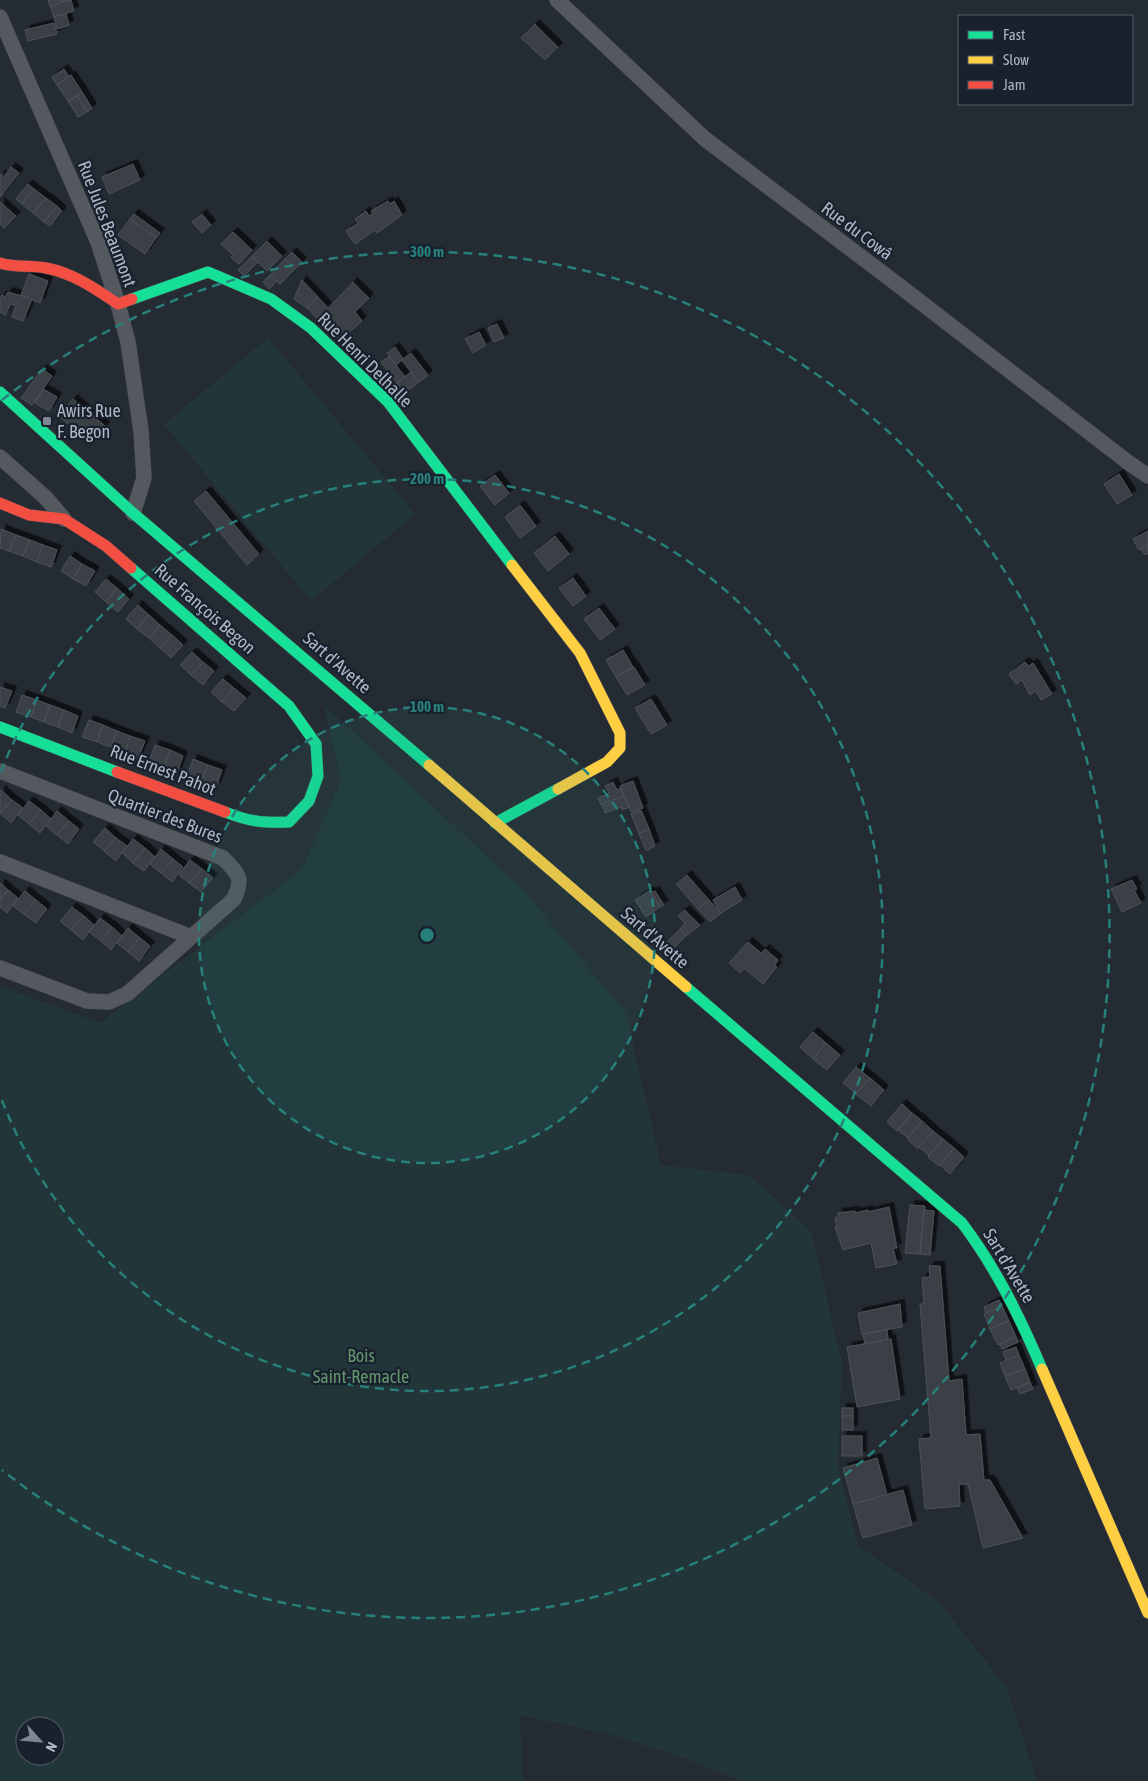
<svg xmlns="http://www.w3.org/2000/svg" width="1148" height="1781" font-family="'Asap Condensed',sans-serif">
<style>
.green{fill:#223538;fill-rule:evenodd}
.building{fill:#3a4046;stroke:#4c525a;filter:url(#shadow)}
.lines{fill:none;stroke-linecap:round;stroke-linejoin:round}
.street-casing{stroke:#42474d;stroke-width:16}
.fast-casing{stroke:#42474d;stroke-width:12}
.slow-casing{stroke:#42474d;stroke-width:12}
.jam-casing{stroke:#42474d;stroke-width:12}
.street{stroke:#545960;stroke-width:15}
.fast{stroke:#16e098;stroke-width:11}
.slow{stroke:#ffcf43;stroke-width:11}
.jam{stroke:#f24e42;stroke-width:11}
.ring{fill:none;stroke:#27807b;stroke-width:2.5;stroke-dasharray:9 6}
.poi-dot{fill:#7d8692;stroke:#18212d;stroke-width:2}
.labels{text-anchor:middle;stroke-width:4.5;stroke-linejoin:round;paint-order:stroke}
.street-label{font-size:18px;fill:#adb7c5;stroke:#18212d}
.poi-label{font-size:18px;fill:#adb7c5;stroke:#18212d;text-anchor:start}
.park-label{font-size:18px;fill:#64966e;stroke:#18212d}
.centre{fill:#27807b;stroke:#18212d;stroke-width:2.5}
.ring-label{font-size:15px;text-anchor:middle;font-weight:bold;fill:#27807b;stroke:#18212d;stroke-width:4.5;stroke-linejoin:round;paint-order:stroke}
</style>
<defs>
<filter id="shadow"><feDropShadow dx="4.5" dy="-4.5" stdDeviation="0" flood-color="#0009"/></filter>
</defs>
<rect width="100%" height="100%" fill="#252b32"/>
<g class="green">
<polygon points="268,338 415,514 311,601 164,424"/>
<path d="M323 704 524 891 626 1013 661 1165 749 1175 811 1231 842 1363 838 1466 858 1545 939 1602 1007 1688 1037 1781H742L681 1757 616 1736 520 1715 523 1781H0V986L100 1023 302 869 341 780ZM25 1726H55V1756H25Z"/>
</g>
<g class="building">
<polygon points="48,0 69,0 50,6"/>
<polygon points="71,0 74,11 54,17 50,6"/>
<polygon points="66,14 69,25 57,29 54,17"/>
<polygon points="54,23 57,34 28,41 25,30"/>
<polygon points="535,24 558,47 545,60 521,38"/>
<polygon points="64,69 69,77 57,85 52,77"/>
<polygon points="71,75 82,92 68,101 57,85"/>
<polygon points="82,92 92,108 87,112 77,96"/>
<polygon points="77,96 87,112 78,117 68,101"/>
<polygon points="133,164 140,180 109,194 102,177"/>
<polygon points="11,167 19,173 0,197 0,174 4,177"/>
<polygon points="28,184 34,189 22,204 16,199"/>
<polygon points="34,189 46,198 33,213 22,204"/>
<polygon points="46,198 57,206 44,222 33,213"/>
<polygon points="388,201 390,204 394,201 402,215 377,233 375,230 355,244 346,231 358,223 355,219 366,211 369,216 373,213 371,211"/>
<polygon points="0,202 16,216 4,228 0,224"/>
<polygon points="57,206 62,211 50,226 44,222"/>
<polygon points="134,214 160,233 156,238 130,219"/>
<polygon points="202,214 211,225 202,233 192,222"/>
<polygon points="130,219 156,238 145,254 118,235"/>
<polygon points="233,232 252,250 239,264 231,257 233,255 221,244"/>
<polygon points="267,241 282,256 267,271 252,256"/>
<polygon points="292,252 302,262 295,269 285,259"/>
<polygon points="252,256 258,262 244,276 238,270"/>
<polygon points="285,259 295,269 280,284 270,275"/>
<polygon points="29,274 48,281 40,303 21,295"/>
<polygon points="270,275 277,281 269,289 263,282"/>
<polygon points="302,280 318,297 307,308 294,299"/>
<polygon points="353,282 369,298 355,312 362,321 339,341 307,308 318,297 328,308"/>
<polygon points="8,292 32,299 23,321 12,317 16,306 11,304 5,315 0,312 0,299 2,295 5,297"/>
<polygon points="497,324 504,338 494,342 488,328"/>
<polygon points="479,332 486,345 473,353 465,339"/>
<polygon points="395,347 403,359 396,365 387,353"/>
<polygon points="411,353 428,375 419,382 402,360"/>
<polygon points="389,356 405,377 397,383 381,362"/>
<polygon points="42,369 52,376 32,405 21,398"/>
<polygon points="411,372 419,382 405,393 397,383"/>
<polygon points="397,383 401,389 392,396 388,391"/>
<polygon points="43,389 57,397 49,411 35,403"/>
<polygon points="73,399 105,426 94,439 87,433 83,437 59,416"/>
<polygon points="1119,474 1132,495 1117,504 1104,484"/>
<polygon points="495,475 509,493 495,505 480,486"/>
<polygon points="206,491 259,554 247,565 194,501"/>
<polygon points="520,505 536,526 520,538 505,517"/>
<polygon points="1,529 16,535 9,551 0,548"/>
<polygon points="1148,531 1148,545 1139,550 1133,539"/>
<polygon points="16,535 30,540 23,556 9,551"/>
<polygon points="555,536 569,554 548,571 534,553"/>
<polygon points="30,540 43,545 37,562 23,556"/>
<polygon points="43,545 57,550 51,567 37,562"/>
<polygon points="1148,545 1148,553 1145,555 1141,549"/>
<polygon points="70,556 82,564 73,579 61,571"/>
<polygon points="82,564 95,571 86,586 73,579"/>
<polygon points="573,578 586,596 573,606 559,588"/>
<polygon points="106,579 117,588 106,602 95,592"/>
<polygon points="117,588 129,599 118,612 106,602"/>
<polygon points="138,605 149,615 137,629 126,619"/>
<polygon points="599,608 615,629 600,640 584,619"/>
<polygon points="149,615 160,625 149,638 137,629"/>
<polygon points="160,625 172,635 160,648 149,638"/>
<polygon points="172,635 183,645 171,658 160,648"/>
<polygon points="623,650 633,667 616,677 606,660"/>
<polygon points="192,652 203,662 191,675 180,665"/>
<polygon points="203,662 214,671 203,685 191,675"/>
<polygon points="1025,662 1029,666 1033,663 1052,694 1041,700 1036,691 1030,695 1022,680 1016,684 1009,674"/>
<polygon points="634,667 645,685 627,695 616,677"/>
<polygon points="223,679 234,688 222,702 211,692"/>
<polygon points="0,687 12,691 5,708 0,706"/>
<polygon points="234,688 246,698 234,711 222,702"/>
<polygon points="22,695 37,700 31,717 16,712"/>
<polygon points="651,699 667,725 651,734 635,708"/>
<polygon points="37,700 50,705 44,722 31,717"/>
<polygon points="50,705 64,710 58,727 44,722"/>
<polygon points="64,710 78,716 72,733 58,727"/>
<polygon points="89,720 103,725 97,742 82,737"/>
<polygon points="103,725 117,731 111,747 97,742"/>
<polygon points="117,731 130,736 125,753 111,747"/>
<polygon points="130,736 145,741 138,758 125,753"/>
<polygon points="155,745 170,750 164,767 149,762"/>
<polygon points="170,750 183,756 177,772 164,767"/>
<polygon points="193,759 208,765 202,781 187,776"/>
<polygon points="208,765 222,770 216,787 202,781"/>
<polygon points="633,781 643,808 631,812 620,786"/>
<polygon points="613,782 617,790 621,788 624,796 601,805 598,798 609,793 605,786"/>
<polygon points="1,790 12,800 0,813 0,791"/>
<polygon points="624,796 629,807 622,810 621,807 605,813 602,804"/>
<polygon points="12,800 23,808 11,823 0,813"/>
<polygon points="29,801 41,810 29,824 18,815"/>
<polygon points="41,810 51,819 40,833 29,824"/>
<polygon points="641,810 649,829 639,834 631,814"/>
<polygon points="57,811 69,821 57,835 46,826"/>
<polygon points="69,821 79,829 68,844 57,835"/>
<polygon points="105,828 116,838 104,851 93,842"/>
<polygon points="649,829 655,846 649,849 649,850 646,850 639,834"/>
<polygon points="116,838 127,846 116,861 104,851"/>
<polygon points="133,839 145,848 133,863 122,853"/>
<polygon points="145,848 155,857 144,871 133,863"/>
<polygon points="161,849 173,859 161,873 150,864"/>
<polygon points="173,859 183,867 172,882 161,873"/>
<polygon points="190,860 202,869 189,883 179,875"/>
<polygon points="202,869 213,878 201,892 189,883"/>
<polygon points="687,875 709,900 698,909 676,884"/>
<polygon points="1132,880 1137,889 1134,890 1141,903 1122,912 1111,889"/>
<polygon points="0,883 8,890 0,900"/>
<polygon points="735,887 742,900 721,913 713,900"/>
<polygon points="8,890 18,898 7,913 0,907 0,900"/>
<polygon points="25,891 36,900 24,914 13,906"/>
<polygon points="649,891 660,907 646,917 635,900"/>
<polygon points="655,891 664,905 660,907 651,893"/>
<polygon points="36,900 47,909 36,923 24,914"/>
<polygon points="709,900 721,913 710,922 698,909"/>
<polygon points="72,907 84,916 71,930 60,921"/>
<polygon points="685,910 700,925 686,936 680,929 685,923 678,916"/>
<polygon points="84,916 94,925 83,940 71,930"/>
<polygon points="100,918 112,927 101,941 89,932"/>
<polygon points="112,927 122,936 111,950 101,941"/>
<polygon points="128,928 140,938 128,952 117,943"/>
<polygon points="680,929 686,936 670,952 664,945"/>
<polygon points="140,938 150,946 139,961 128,952"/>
<polygon points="748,942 761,953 765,949 778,960 775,965 777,967 763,984 744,968 740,973 729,963"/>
<polygon points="813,1032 826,1043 813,1059 800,1047"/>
<polygon points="826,1043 840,1055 827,1070 813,1059"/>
<polygon points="856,1067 870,1078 856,1094 843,1083"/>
<polygon points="870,1078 884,1090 871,1106 856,1094"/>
<polygon points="902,1104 912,1113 897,1131 887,1122"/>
<polygon points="912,1113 922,1121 908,1138 898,1130"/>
<polygon points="922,1121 933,1131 918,1149 907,1139"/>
<polygon points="933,1131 943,1139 929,1156 919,1147"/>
<polygon points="943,1139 954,1148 939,1166 928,1157"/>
<polygon points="954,1148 964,1157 950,1174 940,1165"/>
<polygon points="910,1205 925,1206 920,1254 905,1253"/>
<polygon points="889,1207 897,1248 893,1248 897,1264 876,1268 871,1243 843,1250 835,1227 837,1227 835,1218 838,1217 838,1213 855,1211 855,1213 868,1210 868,1212"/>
<polygon points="924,1210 934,1211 930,1255 920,1254"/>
<polygon points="929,1266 940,1266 949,1381 962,1379 966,1435 980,1434 984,1480 990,1480 1023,1538 983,1548 968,1484 959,1484 960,1506 925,1509 919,1439 931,1438 920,1304 924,1304 922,1278 930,1277"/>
<polygon points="999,1300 1002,1306 986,1313 984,1307"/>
<polygon points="900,1304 902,1327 862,1334 858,1313"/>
<polygon points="1002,1306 1009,1321 990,1329 984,1314"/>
<polygon points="1009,1321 1016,1337 998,1345 990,1329"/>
<polygon points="887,1330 888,1340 865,1344 863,1334"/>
<polygon points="1016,1337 1018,1342 1002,1349 1000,1344"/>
<polygon points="891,1339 900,1399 857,1407 847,1347"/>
<polygon points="1016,1347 1019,1355 1006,1361 1003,1352"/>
<polygon points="1019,1355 1025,1369 1005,1376 1000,1363"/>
<polygon points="1025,1369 1030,1382 1011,1390 1005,1376"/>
<polygon points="1030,1382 1033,1389 1020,1394 1017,1388"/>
<rect x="842" y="1408" width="11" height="8"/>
<rect x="842" y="1416" width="11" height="14"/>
<rect x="842" y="1436" width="20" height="20"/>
<polygon points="877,1458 887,1495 853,1504 843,1468"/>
<polygon points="903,1490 912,1525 863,1538 853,1504"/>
</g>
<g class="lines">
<defs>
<g id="street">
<polyline points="557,0 705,139 897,284 1129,463 1148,476"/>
<polyline points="0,17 98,242 118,304 128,342 141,431 144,478 133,513"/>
<polyline points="0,457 46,498 64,519"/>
<path d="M0 771 223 858C238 874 244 877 234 899L127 994 109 1002 87 1001 0 968"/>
<polyline points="0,862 191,937"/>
</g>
<g id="fast">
<polyline points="132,299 208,272 271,299 311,328 388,402 512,565"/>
<polyline points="0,392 133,513 429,765"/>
<path d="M131 568 289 706 316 744 318 776 309 801 289 822C264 823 250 822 225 812"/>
<polyline points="0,727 117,772"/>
<polyline points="495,823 558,789"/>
<path d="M686 987 962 1223C996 1268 1020 1317 1042 1369"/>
</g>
<g id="slow">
<polyline points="512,565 580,653 620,733 620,748 607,762 558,789"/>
<polyline points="429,765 686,987"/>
<polyline points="1042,1369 1148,1613"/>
</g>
<g id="jam">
<path d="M0 263C15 268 31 265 46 268 73 273 96 289 118 304L132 299"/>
<polyline points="0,503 29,515 64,519 106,546 131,568"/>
<polyline points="117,772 225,812"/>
</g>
</defs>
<use href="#street" class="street-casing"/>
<use href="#fast" class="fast-casing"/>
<use href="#slow" class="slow-casing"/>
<use href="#jam" class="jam-casing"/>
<use href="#street" class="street"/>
<use href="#fast" class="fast"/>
<use href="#slow" class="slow"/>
<use href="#jam" class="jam"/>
</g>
<circle cx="427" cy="935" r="228" fill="#27807b" fill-opacity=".12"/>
<g class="ring">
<circle cx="427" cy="935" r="228"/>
<path d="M1 772A456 456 0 1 1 1 1098"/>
<path d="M2 400A683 683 0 1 1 2 1470"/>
</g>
<rect class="poi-dot" x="42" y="416" width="10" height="10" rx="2.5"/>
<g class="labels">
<g class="street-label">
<text transform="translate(107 224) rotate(69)" y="6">Rue Jules Beaumont</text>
<text transform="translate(857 231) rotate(37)" y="6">Rue du Cowâ</text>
<text transform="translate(365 360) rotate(45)" y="6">Rue Henri Delhalle</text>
<text transform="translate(205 609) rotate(41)" y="6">Rue François Begon</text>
<text transform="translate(337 663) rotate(41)" y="6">Sart d'Avette</text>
<text transform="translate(163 770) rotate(21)" y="6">Rue Ernest Pahot</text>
<text transform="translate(165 816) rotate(21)" y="6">Quartier des Bures</text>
<text transform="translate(655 938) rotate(41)" y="6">Sart d'Avette</text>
<text transform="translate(1009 1266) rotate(59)" y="6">Sart d'Avette</text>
</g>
<g class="poi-label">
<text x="57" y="417">Awirs Rue<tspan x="57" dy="21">F. Begon</tspan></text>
</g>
<g class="park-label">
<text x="361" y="1362">Bois<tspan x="361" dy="21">Saint-Remacle</tspan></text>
</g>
</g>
<circle cx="427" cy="935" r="8" class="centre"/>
<g class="ring-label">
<text x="427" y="257">300 m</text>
<text x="427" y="484">200 m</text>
<text x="427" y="712">100 m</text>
</g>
<rect x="958" y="15" width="175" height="90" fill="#18212d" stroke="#545d6a"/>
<rect x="968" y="31" width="25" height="8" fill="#16e098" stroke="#545d6a"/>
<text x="1003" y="40" font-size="15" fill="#adb7c5">Fast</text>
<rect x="968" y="56" width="25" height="8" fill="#ffcf43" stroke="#545d6a"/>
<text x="1003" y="65" font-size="15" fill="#adb7c5">Slow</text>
<rect x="968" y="81" width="25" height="8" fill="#f24e42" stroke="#545d6a"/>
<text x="1003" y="90" font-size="15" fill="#adb7c5">Jam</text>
<g transform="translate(40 1741) rotate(117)"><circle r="24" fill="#18212d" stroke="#545d6a"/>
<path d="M0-4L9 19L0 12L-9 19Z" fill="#7d8692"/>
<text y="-8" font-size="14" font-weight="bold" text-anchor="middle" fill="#adb7c5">N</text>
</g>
</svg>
